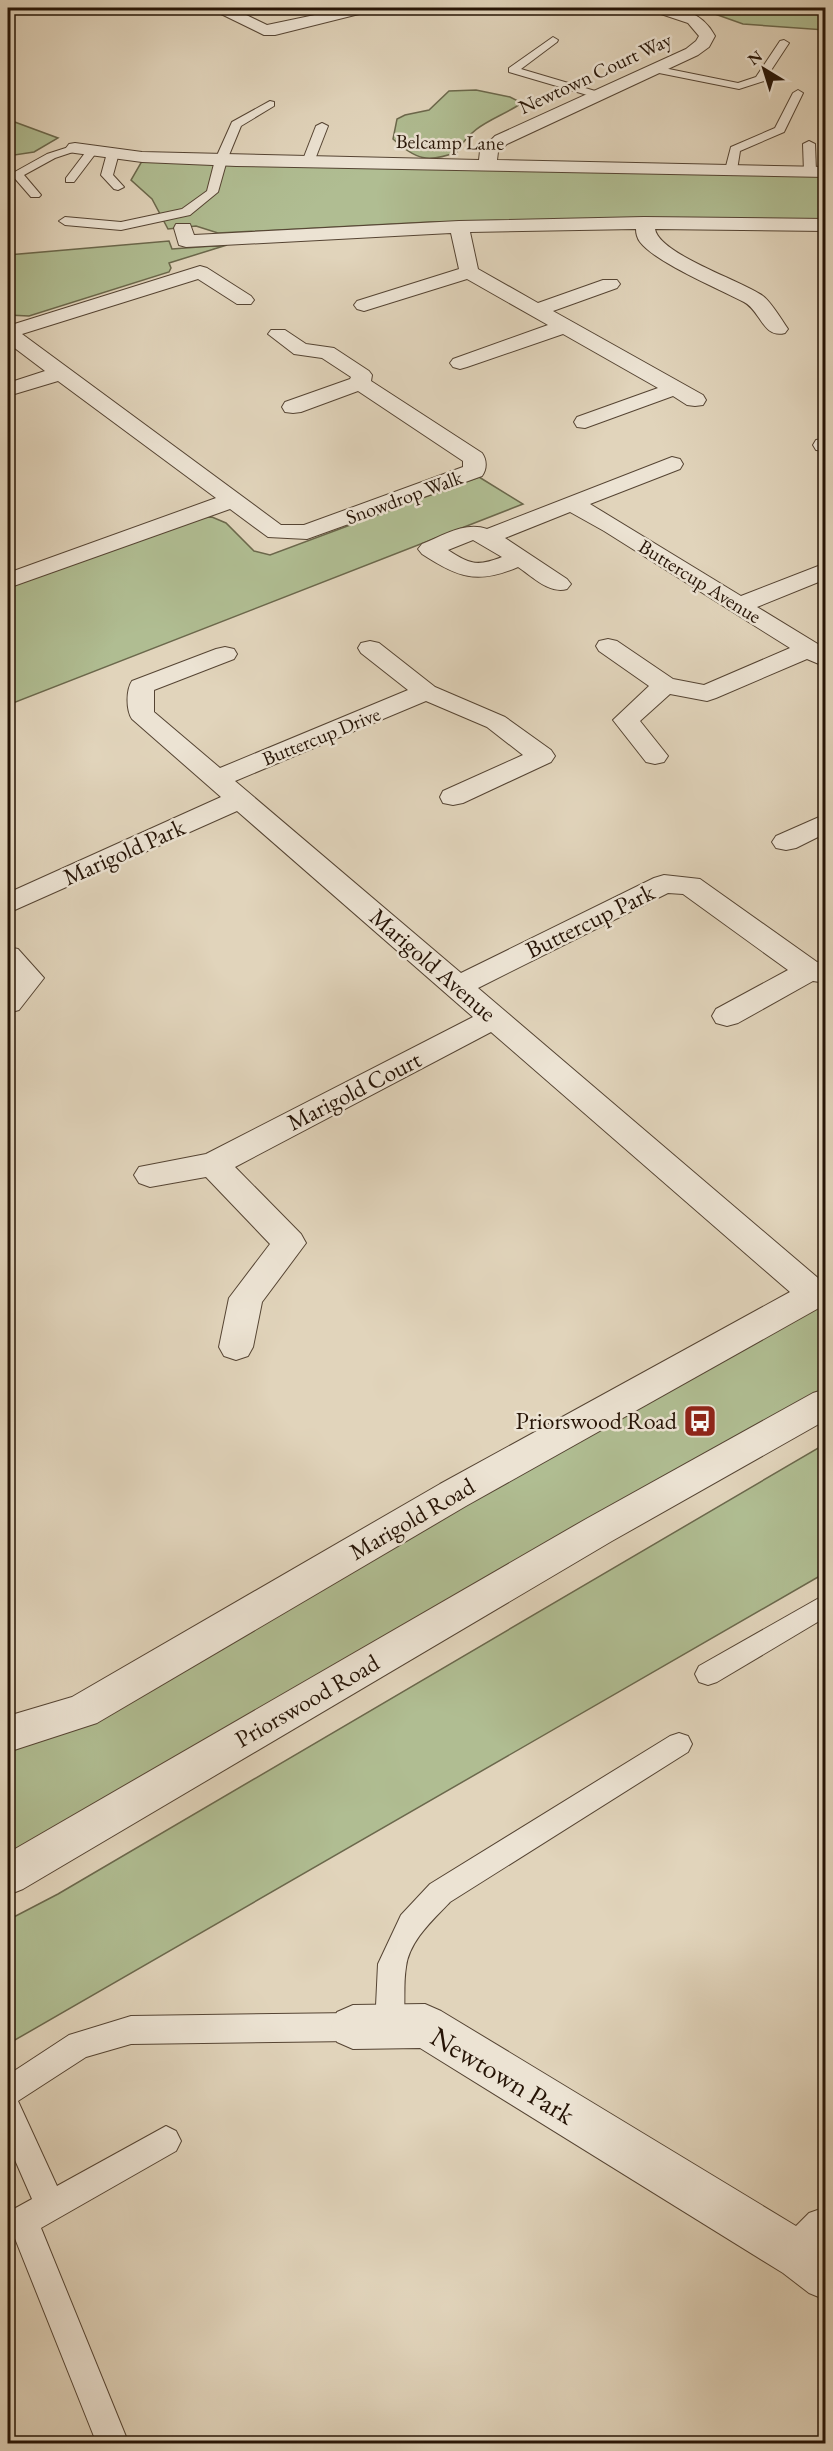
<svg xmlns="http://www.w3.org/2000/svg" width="833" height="2451" font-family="'EB Garamond',serif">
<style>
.green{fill:#b0bd92;stroke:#6b684c;stroke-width:1.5}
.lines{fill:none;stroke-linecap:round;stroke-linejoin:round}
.service-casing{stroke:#543;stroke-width:2}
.minor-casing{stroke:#543;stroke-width:2}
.tertiary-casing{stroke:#543;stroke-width:2}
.service{fill:#ece3d3;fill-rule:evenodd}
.minor{fill:#ece3d3;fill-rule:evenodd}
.tertiary{fill:#ece3d3;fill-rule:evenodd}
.labels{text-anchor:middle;stroke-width:5;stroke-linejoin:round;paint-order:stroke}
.far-street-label{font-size:20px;fill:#261406;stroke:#ece3d3}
.street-label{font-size:24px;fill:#261406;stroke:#ece3d3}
.poi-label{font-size:24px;fill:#261406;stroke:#ece3d3;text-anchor:end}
.near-street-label{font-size:28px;fill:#261406;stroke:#ece3d3}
</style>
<rect width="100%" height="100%" fill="#e1d4bb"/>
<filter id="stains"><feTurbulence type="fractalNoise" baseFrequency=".00333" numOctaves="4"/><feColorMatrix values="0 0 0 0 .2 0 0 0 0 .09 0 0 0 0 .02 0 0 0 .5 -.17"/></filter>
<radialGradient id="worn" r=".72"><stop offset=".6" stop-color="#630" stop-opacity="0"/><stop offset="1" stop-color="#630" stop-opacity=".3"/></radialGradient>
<g class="green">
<polygon points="698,8 825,8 825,30 743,24"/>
<path d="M476 90 510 97 522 103C496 120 473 123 457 152 428 163 416 160 393 139L397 119 405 115 429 110 449 91Z"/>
<polygon points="8,119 12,121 58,138 34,152 8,156"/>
<polygon points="142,161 825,175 825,219 430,222 218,233 196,226 168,229 152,199 131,180"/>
<polygon points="169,241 172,249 227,245 169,263 171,268 169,272 29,316 8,315 8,255"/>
<polygon points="479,477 523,504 8,705 8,583 184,519 212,517 226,523 254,551 270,555"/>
<polygon points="825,1288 825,1402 598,1530 8,1877 8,1735 82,1713"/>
<polygon points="825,1444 825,1573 8,2044 8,1920 58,1894"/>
</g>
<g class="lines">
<defs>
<g id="service">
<polygon points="553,37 558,40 557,42 521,69 602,93 602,97 594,97 509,72 509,68"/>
<polygon points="784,40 789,43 764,81 739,89 654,72 649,69 654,66 738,83 756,77 780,41"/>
<polygon points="798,90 803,93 784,132 740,151 737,170 735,172 727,172 725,170 731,147 775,128 793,93"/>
<polygon points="270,101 274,102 274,106 241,126 227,160 218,192 190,215 121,230 65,225 59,221 65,217 121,222 182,209 207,191 215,160 232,122"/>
<polygon points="322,123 328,126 314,162 312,164 304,164 302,162 316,126"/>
<polygon points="809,141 815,144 816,172 810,175 804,172 803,144"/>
<polygon points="75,145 81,148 79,150 55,158 24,175 41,195 39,197 31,197 11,174 47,154"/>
<polygon points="92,148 98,151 96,153 74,182 66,182 66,178 88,149"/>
<polygon points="113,150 119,153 113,175 124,187 118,190 114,189 101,175 107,153"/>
<polygon points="826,1594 826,1617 717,1682 708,1685 699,1682 695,1674 699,1666"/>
<path d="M679 1733 688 1736 692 1744 688 1752 450 1902C433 1920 409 1941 406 1967 402 1990 408 2015 399 2037L389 2041 379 2037 375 2027 378 1964 401 1915 430 1884 670 1736Z"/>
<polygon points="353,2013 363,2017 367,2027 363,2037 353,2041 131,2044 86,2057 18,2101 57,2186 166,2126 176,2131 181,2141 176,2151 41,2228 129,2444 97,2444 8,2221 12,2210 32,2199 8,2144 8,2075 69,2035 131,2016"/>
</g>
<g id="minor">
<polygon points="213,8 232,8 267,25 348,8 373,8 371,11 275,35 264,35 215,11"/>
<path d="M650 8C676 5 702 11 715 36L709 47 698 55 507 144 498 152 497 160 826 167V177L236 166 142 162 75 153 69 152 66 148 69 144 75 143 142 152 479 160 480 151 495 136 686 49 696 41 699 36 688 23 652 11Z"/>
<path d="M644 217 826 219V231L655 229C659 254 740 280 763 296 772 303 781 319 788 329L785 333C763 339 761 311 744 302 719 289 655 262 640 242 637 238 636 233 636 229L470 232 478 269 538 303 603 280H617L620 284 617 288 553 311 703 395 706 400 703 405 695 406 687 405 673 396 585 428 577 427 574 422 577 417 658 388 563 334 467 367 460 369 453 367 450 363 453 359 548 325 467 279 364 311 357 309 354 305 357 301 459 269 451 233 186 247 179 245 174 228 176 224H190L194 235 459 221Z"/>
<path d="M200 266 207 268 251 296 254 300 251 304H237L198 279 22 334 281 525H304L463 467V461L358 391 301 412 293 413 285 412 282 407 285 402 350 379 351 377 322 358 294 354 268 334 271 330H285L306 344 334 348 369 371 372 375 371 381 482 453C487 460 487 469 482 476L307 539 268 537 230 509 8 588V573L216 498 58 381 8 396V383L45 371 8 343V326Z"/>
<polygon points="826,438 826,451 816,450 813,445 816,440"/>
<path d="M672 457 680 459 683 464 680 469 590 504 741 596 826 563V579L757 607 826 649V667L807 659 716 698 707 701 670 694 640 721 668 756 664 762 655 764 646 762 613 720 649 686 599 651 596 646 599 641 608 639 617 641 673 679 704 685 790 648 604 531 570 512 505 538 567 579 571 584 567 589C549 594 533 577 518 567 477 585 457 577 422 554L418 549 422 544C442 536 465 521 487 529ZM473 540 502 557C477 567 469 564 448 550Z"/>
<path d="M370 641 379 643 435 687 505 717 551 750 555 756 551 762 463 803 453 805 443 803 440 797 443 791 523 755 487 727 426 701 235 781 461 973 654 878 664 875 700 879 817 962 826 963V983L813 981 738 1023 727 1026 716 1023 712 1016 716 1009 788 970 683 894 668 893 478 988 818 1278 826 1275V1304L466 1506 97 1723 8 1752V1716L72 1697 440 1484 790 1292 491 1032 235 1167 301 1234 306 1243 262 1302 253 1347 248 1356 236 1360 224 1356 219 1347 229 1298 270 1244 206 1177 150 1187 139 1183 134 1175 139 1167 206 1154 473 1017 237 811 8 913V893L221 797 132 719C126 710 126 690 132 681L216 649 225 647 234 649 237 654 234 659 154 690V712L220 768 408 690 361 653 358 648 361 643Z"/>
<polygon points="826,814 826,833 796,848 786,850 776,848 772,842 776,836"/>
<polygon points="8,947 18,949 44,978 19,1010 8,1013 8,984 12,978 8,973"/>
<polygon points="425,2004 441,2011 796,2226 809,2213 826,2207 826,2300 809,2293 783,2273 420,2048 353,2049 337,2042 331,2027 337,2012 353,2005"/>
</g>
<polygon id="tertiary" points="826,1389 826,1420 612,1541 23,1889 8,1895 8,1853 586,1519 813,1393"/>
</defs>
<use href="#service" class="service-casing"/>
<use href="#minor" class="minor-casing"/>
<use href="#tertiary" class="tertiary-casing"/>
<use href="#service" class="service"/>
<use href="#minor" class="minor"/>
<use href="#tertiary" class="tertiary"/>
</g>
<defs>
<symbol id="bus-square" viewBox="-11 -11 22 22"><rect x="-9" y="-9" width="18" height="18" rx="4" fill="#8f2418" stroke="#ece3d3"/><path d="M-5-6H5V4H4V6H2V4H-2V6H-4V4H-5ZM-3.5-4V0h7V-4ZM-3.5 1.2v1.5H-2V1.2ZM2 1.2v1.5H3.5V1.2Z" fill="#fff"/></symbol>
</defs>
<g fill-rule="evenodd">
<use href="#bus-square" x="681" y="1402" width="38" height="38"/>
</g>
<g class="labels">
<g class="far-street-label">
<text transform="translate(595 73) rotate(-25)" y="7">Newtown Court Way</text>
<text transform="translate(450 142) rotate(1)" y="7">Belcamp Lane</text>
<text transform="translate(404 497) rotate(-20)" y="7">Snowdrop Walk</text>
<text transform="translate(700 581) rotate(32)" y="7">Buttercup Avenue</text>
<text transform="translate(321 736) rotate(-22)" y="7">Buttercup Drive</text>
</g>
<g class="street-label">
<text transform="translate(124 852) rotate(-24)" y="8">Marigold Park</text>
<text transform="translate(590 921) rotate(-26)" y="8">Buttercup Park</text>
<text transform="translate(433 965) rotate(41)" y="8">Marigold Avenue</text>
<text transform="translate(354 1091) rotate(-27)" y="8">Marigold Court</text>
<text transform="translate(412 1519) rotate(-30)" y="8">Marigold Road</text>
<text transform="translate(307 1701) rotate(-30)" y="8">Priorswood Road</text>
</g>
<g class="poi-label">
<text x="677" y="1429">Priorswood Road</text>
</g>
<g class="near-street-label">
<text transform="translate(503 2075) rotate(31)" y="10">Newtown Park</text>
</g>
</g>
<rect width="833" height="2451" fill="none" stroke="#e1d4bb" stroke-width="30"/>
<rect x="9" y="9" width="815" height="2433" fill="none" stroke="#261406" stroke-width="3"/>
<rect x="15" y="15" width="803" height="2421" fill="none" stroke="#261406" stroke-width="1.5"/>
<g transform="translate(764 69) rotate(322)" stroke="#ece3d3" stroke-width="4.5" paint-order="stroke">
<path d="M0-4.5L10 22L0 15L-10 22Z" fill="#261406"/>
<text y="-9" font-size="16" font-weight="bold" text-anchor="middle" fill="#261406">N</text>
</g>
<rect width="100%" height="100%" filter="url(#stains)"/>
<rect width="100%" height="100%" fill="url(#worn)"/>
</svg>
